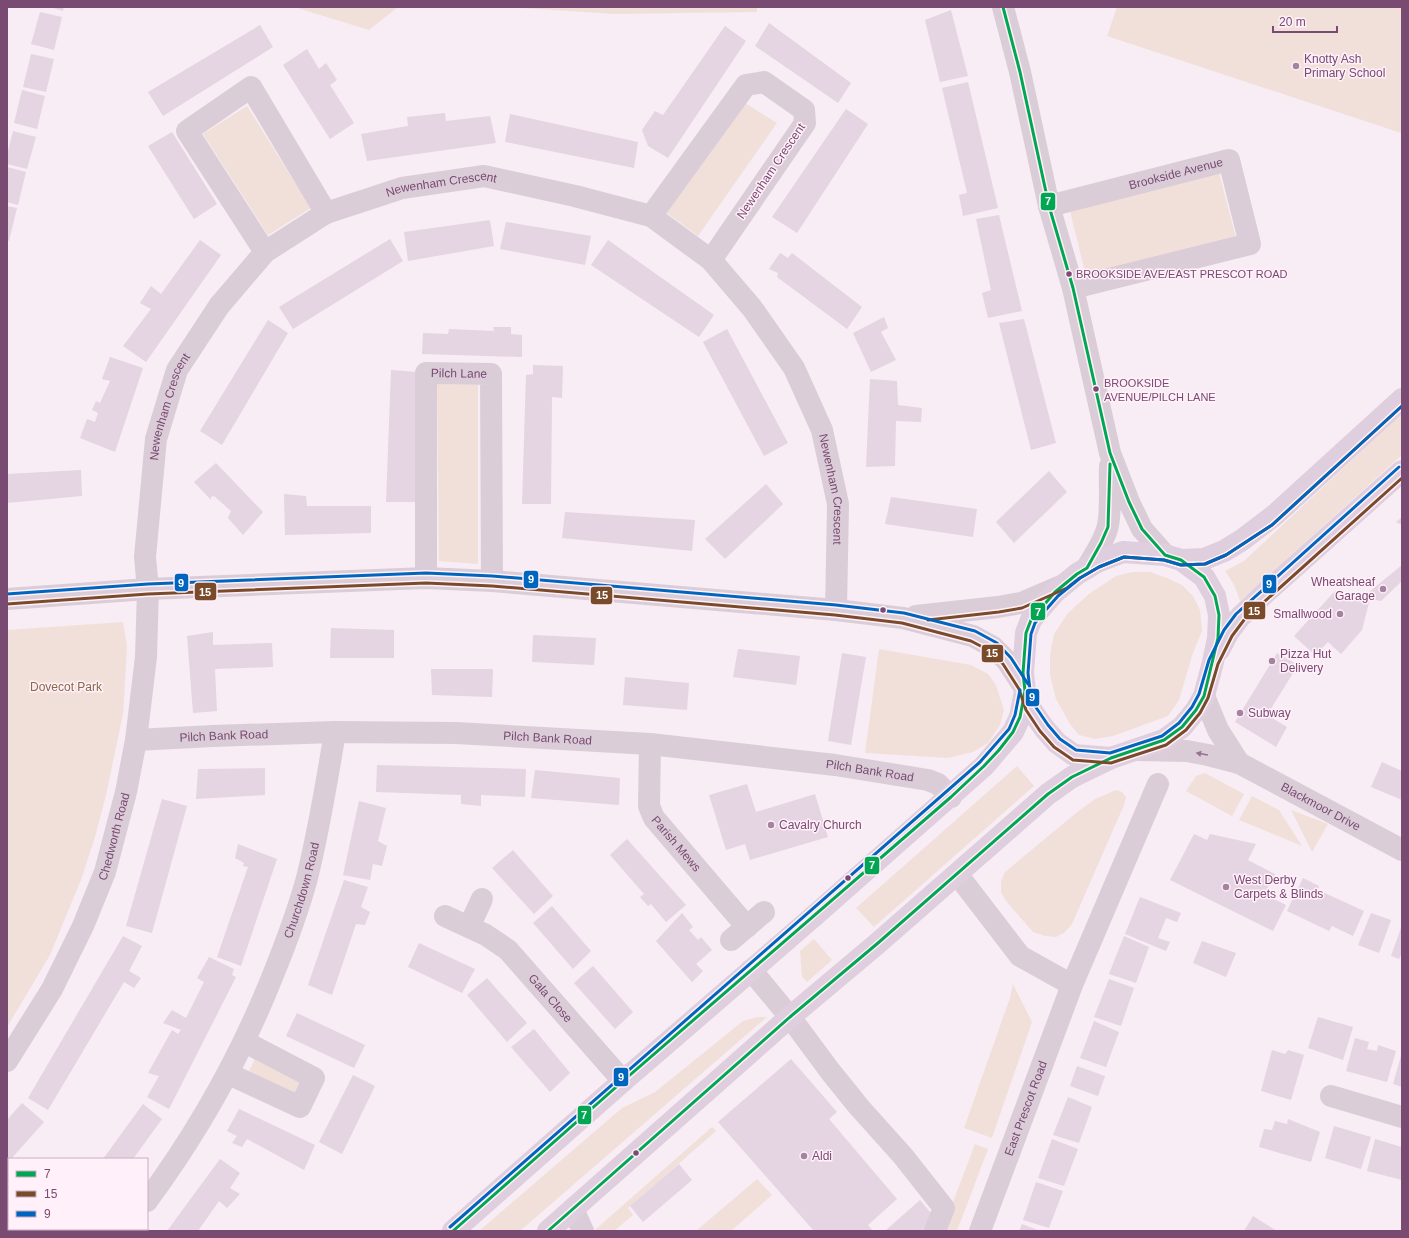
<svg xmlns="http://www.w3.org/2000/svg" width="1409" height="1238" font-family="Arial,sans-serif">
<style>
.green{fill:#f1e0da}
.building{fill:#e5d4e1}
.lines{fill:none;stroke-linecap:round;stroke-linejoin:round}
.minor{stroke:#dbcdd8;stroke-width:22}
.highway{stroke:#dfcede;stroke-width:22}
.bus-1-casing{stroke:#fff0f9;stroke-width:6}
.bus-2-casing{stroke:#fff0f9;stroke-width:6}
.bus-3-casing{stroke:#fff0f9;stroke-width:6}
.bus-1{stroke:#00a651;stroke-width:3}
.bus-2{stroke:#7a4b2a;stroke-width:3}
.bus-3{stroke:#0065bd;stroke-width:3}
.oneway{fill:#967191}
.poi-dot{fill:#a583a0;stroke:#fff0f9;stroke-width:1.5}
.bus-dot{fill:#794a72;stroke:#fff0f9;stroke-width:1.5}
.labels{text-anchor:middle;stroke-width:3;stroke-linejoin:round;paint-order:stroke}
.bus-label{font-size:11px;fill:#794a72;stroke:#fff0f9;text-anchor:start}
.poi-label{font-size:12px;fill:#794a72;stroke:#fff0f9;text-anchor:start}
.street-label{font-size:12px;fill:#794a72;stroke:#fff0f9}
.park-label{font-size:12px;fill:#8c6947;stroke:#fff0f9}
.line-badge{stroke:#fff0f9;stroke-width:1.5}
.badge-label{font-size:11px;text-anchor:middle;font-weight:bold;fill:#fff}
</style>
<rect width="100%" height="100%" fill="#f8edf4"/>
<g class="green">
<polygon points="294,7 398,7 369,30"/>
<polygon points="504,7 757,7 757,12 615,14"/>
<polygon points="1117,7 1402,7 1402,129 1401,133 1107,36"/>
<polygon points="737,98 777,123 698,236 664,211"/>
<polygon points="247,106 311,208 268,235 203,134"/>
<polygon points="1219,173 1236,238 1086,276 1070,211"/>
<polygon points="437,384 478,385 478,564 439,561"/>
<path d="M1402 413V455L1240 601C1237 590 1232 580 1225 571L1244 561Z"/>
<polygon points="1132,572 1150,572 1167,578 1182,585 1193,596 1200,610 1202,631 1193,653 1179,700 1168,716 1113,736 1095,739 1079,735 1070,724 1056,699 1050,675 1050,655 1054,634 1068,613 1089,594 1116,576"/>
<polygon points="123,622 127,647 123,714 106,795 95,837 82,877 50,955 7,1027 7,630"/>
<polygon points="879,649 971,665 988,674 996,685 1004,710 1000,725 988,743 973,752 948,758 865,753"/>
<polygon points="1017,766 1034,786 874,927 856,908"/>
<polygon points="1205,773 1244,794 1232,816 1186,791 1196,776"/>
<polygon points="1116,790 1122,792 1126,797 1124,805 1072,924 1064,933 1056,937 1045,936 1033,932 1006,901 1001,892 1001,881 1005,872 1076,813 1095,799"/>
<polygon points="1252,796 1279,810 1302,846 1239,820"/>
<polygon points="1291,810 1328,824 1312,852"/>
<polygon points="814,939 832,960 807,982 802,977 800,951"/>
<polygon points="1013,984 1032,1022 992,1138 964,1128 1010,998"/>
<polygon points="757,1017 767,1017 520,1231 479,1231 622,1108 655,1092 743,1021"/>
<polygon points="257,1054 298,1079 300,1083 296,1093 246,1078"/>
<polygon points="712,1127 716,1131 628,1208 633,1215 614,1231 596,1231 596,1229"/>
<polygon points="975,1144 988,1149 957,1231 942,1231"/>
<polygon points="757,1179 772,1195 731,1231 696,1231"/>
</g>
<g class="building">
<polygon points="50,7 64,7 63,11"/>
<polygon points="951,10 968,76 940,82 925,20"/>
<polygon points="40,12 62,17 54,50 31,44"/>
<polygon points="769,23 851,83 838,103 755,46"/>
<polygon points="260,25 273,47 163,116 148,92"/>
<polygon points="725,26 746,41 668,158 648,146 642,130 655,111 663,115"/>
<polygon points="307,49 319,69 326,63 337,80 330,85 354,123 330,139 283,65"/>
<polygon points="31,54 54,59 46,92 23,87"/>
<polygon points="968,82 998,208 963,216 959,195 967,193 942,88"/>
<polygon points="22,90 45,96 37,129 14,123"/>
<polygon points="846,109 868,124 797,233 772,217"/>
<polygon points="445,113 446,121 490,116 496,143 367,161 361,134 408,126 407,117"/>
<polygon points="510,114 638,142 634,168 505,142"/>
<polygon points="13,131 36,137 27,169 7,164 7,155"/>
<polygon points="172,132 217,204 194,219 148,146"/>
<polygon points="7,167 26,172 18,205 7,202"/>
<polygon points="7,206 17,208 9,241 7,240"/>
<polygon points="999,215 1022,311 988,318 982,293 991,290 976,219"/>
<polygon points="490,220 494,246 408,261 404,232"/>
<polygon points="506,222 591,236 585,265 500,249"/>
<polygon points="390,239 403,261 293,329 279,307"/>
<polygon points="200,240 221,255 146,362 123,346 151,309 140,303 151,286 161,294"/>
<polygon points="608,240 714,315 699,337 591,265"/>
<polygon points="780,253 788,258 792,253 862,307 847,329 777,277 778,273 769,269"/>
<polygon points="884,317 888,328 881,332 896,360 871,372 853,333"/>
<polygon points="1024,319 1056,443 1031,450 999,323"/>
<polygon points="268,320 288,333 222,445 200,431"/>
<polygon points="493,327 511,327 511,334 522,335 522,357 422,354 423,333 448,334 449,329 494,331"/>
<polygon points="727,329 788,443 764,456 703,342"/>
<polygon points="110,357 143,368 115,452 80,438 87,419 95,422 98,413 92,410 96,401 100,403 110,381 102,379"/>
<polygon points="533,365 563,366 562,398 552,397 551,504 522,504 526,375 533,374"/>
<polygon points="391,370 417,372 415,502 386,502"/>
<polygon points="870,379 897,381 898,405 922,408 921,422 896,421 895,466 866,467"/>
<polygon points="216,463 263,512 243,535 228,518 231,511 214,496 211,497 211,500 194,482"/>
<polygon points="81,470 82,496 7,503 7,474"/>
<polygon points="1049,471 1067,492 1014,543 996,522"/>
<polygon points="766,484 783,504 725,559 705,539"/>
<polygon points="284,494 306,496 307,506 371,506 371,533 285,535"/>
<polygon points="891,497 977,509 973,537 885,524"/>
<polygon points="565,512 695,520 692,551 562,538"/>
<polygon points="1402,517 1402,525 1396,522"/>
<polygon points="1402,565 1402,581 1381,601 1370,599 1362,630 1341,654 1328,642 1315,655 1294,636 1335,591 1363,597"/>
<polygon points="331,628 394,630 394,658 330,658"/>
<polygon points="213,632 213,645 272,643 273,667 215,669 217,711 193,713 187,636"/>
<polygon points="533,635 596,638 594,665 532,662"/>
<polygon points="738,649 800,656 796,685 733,677"/>
<polygon points="842,653 866,657 851,745 828,741"/>
<polygon points="1277,653 1298,665 1267,715 1287,727 1276,747 1235,722"/>
<polygon points="431,669 493,669 492,697 432,695"/>
<polygon points="625,677 689,683 687,710 623,705"/>
<polygon points="1382,762 1402,771 1402,800 1371,787"/>
<polygon points="377,765 526,769 525,797 481,795 481,806 461,804 461,795 376,792"/>
<polygon points="265,768 265,795 196,799 198,769"/>
<polygon points="535,770 620,778 619,805 531,798"/>
<polygon points="747,784 756,812 815,794 828,837 750,860 745,844 726,850 709,795"/>
<polygon points="162,799 187,806 152,933 126,926"/>
<polygon points="359,801 386,808 378,841 387,846 382,866 373,864 370,880 343,875"/>
<polygon points="1194,834 1207,840 1210,834 1256,844 1248,860 1275,874 1264,894 1286,905 1273,931 1170,880"/>
<polygon points="627,839 686,905 666,922 651,904 648,906 640,897 644,894 610,855"/>
<polygon points="238,844 277,859 241,966 217,957 248,867 243,866 244,863 235,858"/>
<polygon points="513,850 553,896 534,914 492,868"/>
<polygon points="1303,878 1319,886 1318,890 1364,911 1353,936 1332,926 1329,931 1287,911"/>
<polygon points="344,880 368,887 361,907 370,912 365,925 356,924 332,995 308,985"/>
<polygon points="1140,897 1181,913 1177,922 1166,918 1158,938 1170,942 1166,951 1125,934"/>
<polygon points="552,906 591,951 573,969 533,923"/>
<polygon points="682,913 693,927 689,930 698,940 701,937 712,950 696,964 703,971 692,982 656,941"/>
<polygon points="1371,913 1391,920 1379,953 1358,945"/>
<polygon points="1402,925 1402,953 1399,959 1391,956"/>
<polygon points="123,936 142,946 129,971 141,978 134,988 124,982 48,1110 28,1098"/>
<polygon points="1124,936 1149,947 1136,983 1109,974"/>
<polygon points="1202,941 1236,953 1226,977 1193,963"/>
<polygon points="419,943 475,969 462,993 408,967"/>
<polygon points="209,957 234,969 232,975 236,977 169,1109 147,1097 159,1076 148,1073 172,1030 178,1034 181,1030 163,1023 172,1010 186,1018 204,982 197,978"/>
<polygon points="593,966 633,1012 615,1029 574,983"/>
<polygon points="487,978 527,1023 507,1042 467,995"/>
<polygon points="1109,979 1134,988 1121,1026 1094,1017"/>
<polygon points="297,1013 365,1045 354,1068 286,1036"/>
<polygon points="1318,1017 1353,1027 1343,1060 1308,1048"/>
<polygon points="1094,1021 1119,1032 1106,1067 1080,1058"/>
<polygon points="534,1029 570,1073 550,1092 511,1047"/>
<polygon points="1355,1038 1369,1042 1367,1049 1377,1051 1378,1045 1396,1051 1387,1082 1346,1071"/>
<polygon points="1272,1050 1285,1054 1288,1050 1304,1055 1291,1100 1261,1091"/>
<polygon points="1402,1052 1402,1087 1393,1084"/>
<polygon points="791,1059 837,1112 829,1119 897,1199 868,1225 873,1231 814,1231 718,1122"/>
<polygon points="1077,1066 1105,1076 1098,1096 1070,1086"/>
<polygon points="353,1075 375,1086 342,1154 319,1142"/>
<polygon points="1068,1097 1092,1107 1079,1143 1053,1135"/>
<polygon points="22,1103 44,1122 11,1159 9,1159 7,1163 7,1120"/>
<polygon points="143,1104 162,1119 133,1159 103,1159"/>
<polygon points="239,1109 315,1145 304,1170 247,1139 242,1147 232,1143 237,1136 227,1131"/>
<polygon points="1288,1119 1320,1132 1311,1162 1259,1147 1264,1129 1272,1130 1275,1121 1287,1124"/>
<polygon points="1334,1126 1371,1137 1361,1169 1325,1158"/>
<polygon points="1052,1139 1078,1149 1064,1186 1038,1178"/>
<polygon points="1375,1139 1402,1147 1402,1180 1367,1171"/>
<polygon points="220,1159 240,1173 230,1188 240,1194 227,1208 219,1201 198,1231 167,1231"/>
<polygon points="679,1164 692,1180 643,1222 630,1206"/>
<polygon points="1036,1182 1063,1191 1049,1228 1023,1220"/>
<polygon points="920,1200 936,1219 930,1231 885,1231"/>
<polygon points="1253,1216 1277,1231 1244,1231"/>
<polygon points="1022,1224 1040,1231 1019,1231"/>
<polygon points="45,1229 79,1229 77,1231 43,1231"/>
</g>
<g class="lines">
<g class="minor">
<polyline points="1003,7 1020,72 1049,206 1073,288 1110,453 1129,502 1142,529 1165,555"/>
<path id="s1" d="M1049 206 1229 160 1250 244 1073 288"/>
<polyline points="651,216 746,85 764,82 804,110 805,123 711,260"/>
<polyline points="265,252 187,131 251,87 326,213"/>
<path d="M1087 568C1094 555 1103 543 1107 529 1112 514 1109 482 1110 466"/>
<path id="s2" d="M426 578V373L491 374 492 581"/>
<polyline points="7,599 148,589 426,578 492,581 836,610 903,618 973,636 993,647 1007,661 1024,687"/>
<polyline points="916,616 998,607 1021,603 1063,585"/>
<polyline points="1204,696 1218,730 1239,763"/>
<path id="s3" d="M136 740 213 736 335 732 456 733 650 744 835 765 928 780 938 784 951 797"/>
<path id="s4" d="M650 744 649 806 654 818 747 927"/>
<path id="s5" d="M1137 750 1187 751 1208 755 1239 763 1402 850"/>
<polyline points="957,874 1020,956 1072,985"/>
<path id="s6" d="M445 916 486 935 508 950 623 1081"/>
<polyline points="469,927 482,899"/>
<polyline points="731,940 764,912"/>
<polyline points="751,970 790,1017 830,1071 859,1107 903,1156 944,1208 935,1231"/>
<path id="s7" d="M7 1061 52 989 83 926 105 872 126 792 136 740 146 657 148 589 145 557 156 439 177 370 219 306 265 252 326 213 402 188 484 176 575 196 651 216 711 260 752 308 794 368 822 430 838 504 836 610"/>
<polyline points="229,1074 300,1107 314,1078 245,1042"/>
<polyline points="1331,1096 1402,1117"/>
<path id="s8" d="M147 1201C200 1129 240 1058 273 975 286 943 298 911 307 878 319 830 327 781 335 732"/>
<polyline points="573,1209 583,1231"/>
<polyline points="122,1231 124,1229"/>
<path id="s9" d="M980 1231 1072 985 1158 784"/>
</g>
<g class="highway">
<polygon points="1123,552 1165,555 1181,560 1204,577 1215,596 1219,615 1218,638 1213,662 1204,696 1196,710 1182,727 1164,740 1111,758 1074,755 1057,743 1044,728 1030,708 1025,691 1023,673 1026,633 1031,620 1040,609 1055,592 1077,574 1097,562"/>
<polyline points="1181,560 1204,559 1224,551 1242,540 1276,514 1402,399"/>
<polyline points="1219,650 1228,633 1240,617 1263,595 1402,471"/>
<polyline points="453,1231 623,1081 814,916 984,766 1013,732 1020,717 1025,691"/>
<polyline points="548,1231 790,1017 878,943 1048,794 1072,777 1111,758"/>
</g>
<defs>
<g id="bus-1">
<polyline points="453,1231 623,1081 951,797 984,766 999,750 1013,732 1020,717 1025,691 1023,673 1026,633 1031,620 1055,592 1077,574 1087,568 1101,543 1108,527 1110,464"/>
<polyline points="548,1231 790,1017 878,943 1048,794 1072,777 1111,758 1164,740 1182,727 1196,710 1204,696 1218,638 1219,615 1215,596 1204,577 1181,560 1165,555 1142,529 1129,502 1110,453 1073,288 1049,206 1020,72 1003,7"/>
</g>
<g id="bus-2">
<polyline points="7,604 148,594 426,583 492,586 835,615 902,623 971,641 990,651 1003,664 1019,689 1026,710 1040,731 1054,747 1073,760 1111,763 1166,745 1186,730 1200,713 1208,698 1218,664 1232,636 1244,620 1402,478"/>
<polyline points="928,620 999,612 1022,608 1067,588 1080,578 1099,567 1124,557 1164,560 1181,565 1205,564 1226,555 1272,525 1402,406"/>
</g>
<g id="bus-3">
<polyline points="1399,467 1236,614 1224,630 1209,660 1199,694 1192,707 1179,723 1162,736 1110,753 1076,750 1060,739 1048,725 1035,706 1030,690 1028,673 1031,634 1035,623 1044,612 1058,596 1080,578 1099,567 1124,557 1164,560 1181,565 1205,564 1226,555 1272,525 1402,406"/>
<polyline points="7,594 148,584 426,573 492,576 836,605 904,613 975,631 997,643 1011,658 1028,684"/>
<polyline points="450,1227 980,762 1009,729 1015,715 1020,690"/>
</g>
</defs>
<use href="#bus-1" class="bus-1-casing"/>
<use href="#bus-2" class="bus-2-casing"/>
<use href="#bus-3" class="bus-3-casing"/>
<use href="#bus-1" class="bus-1"/>
<use href="#bus-2" class="bus-2"/>
<use href="#bus-3" class="bus-3"/>
</g>
<defs><path id="oneway-solid" d="M-6-.8H1V-3.2L6.5 0L1 3.2V.8H-6Z"/></defs>
<use class="oneway" href="#oneway-solid" transform="translate(1202 754) rotate(-170)"/>
<g class="poi-dot">
<circle cx="1296" cy="66" r="4"/>
<circle cx="1383" cy="589" r="4"/>
<circle cx="1340" cy="614" r="4"/>
<circle cx="1272" cy="661" r="4"/>
<circle cx="1240" cy="713" r="4"/>
<circle cx="771" cy="825" r="4"/>
<circle cx="1226" cy="887" r="4"/>
<circle cx="804" cy="1156" r="4"/>
</g>
<g class="bus-dot">
<circle cx="1069" cy="274" r="3.5"/>
<circle cx="1096" cy="389" r="3.5"/>
<circle cx="883" cy="610" r="3.5"/>
<circle cx="848" cy="878" r="3.5"/>
<circle cx="636" cy="1153" r="3.5"/>
</g>
<g class="labels">
<g class="bus-label">
<text x="1076" y="278">BROOKSIDE AVE/EAST PRESCOT ROAD</text>
<text x="1104" y="387">BROOKSIDE<tspan x="1104" dy="14">AVENUE/PILCH LANE</tspan></text>
</g>
<g class="poi-label">
<text x="1304" y="63">Knotty Ash<tspan x="1304" dy="14">Primary School</tspan></text>
<text x="1375" y="586" text-anchor="end">Wheatsheaf<tspan x="1375" dy="14">Garage</tspan></text>
<text x="1332" y="618" text-anchor="end">Smallwood</text>
<text x="1280" y="658">Pizza Hut<tspan x="1280" dy="14">Delivery</tspan></text>
<text x="1248" y="717">Subway</text>
<text x="779" y="829">Cavalry Church</text>
<text x="1234" y="884">West Derby<tspan x="1234" dy="14">Carpets &amp; Blinds</tspan></text>
<text x="812" y="1160">Aldi</text>
</g>
<g class="street-label">
<text transform="translate(771 171) rotate(-56)" y="4">Newenham Crescent</text>
<text dy="4" stroke="none"><textPath href="#s1" startOffset="131">Brookside Avenue</textPath></text>
<text dy="4" stroke="none"><textPath href="#s7" startOffset="1063">Newenham Crescent</textPath></text>
<text dy="4" stroke="none"><textPath href="#s2" startOffset="238">Pilch Lane</textPath></text>
<text dy="4" stroke="none"><textPath href="#s7" startOffset="686">Newenham Crescent</textPath></text>
<text dy="4" stroke="none"><textPath href="#s7" startOffset="1617">Newenham Crescent</textPath></text>
<text dy="4" stroke="none"><textPath href="#s3" startOffset="88">Pilch Bank Road</textPath></text>
<text dy="4" stroke="none"><textPath href="#s3" startOffset="412">Pilch Bank Road</textPath></text>
<text dy="4" stroke="none"><textPath href="#s3" startOffset="736">Pilch Bank Road</textPath></text>
<text dy="4" stroke="none"><textPath href="#s5" startOffset="196">Blackmoor Drive</textPath></text>
<text dy="4" stroke="none"><textPath href="#s7" startOffset="250">Chedworth Road</textPath></text>
<text dy="4" stroke="none"><textPath href="#s4" startOffset="109">Parish Mews</textPath></text>
<text dy="4" stroke="none"><textPath href="#s8" startOffset="349">Churchdown Road</textPath></text>
<text dy="4" stroke="none"><textPath href="#s6" startOffset="136">Gala Close</textPath></text>
<text dy="4" stroke="none"><textPath href="#s9" startOffset="131">East Prescot Road</textPath></text>
</g>
<g class="park-label">
<text x="66" y="691">Dovecot Park</text>
</g>
</g>
<g class="line-badge">
<rect x="1040" y="192" width="16" height="19" rx="4" fill="#00a651"/>
<rect x="523" y="570" width="16" height="19" rx="4" fill="#0065bd"/>
<rect x="174" y="573" width="15" height="19" rx="4" fill="#0065bd"/>
<rect x="1262" y="574" width="15" height="20" rx="4" fill="#0065bd"/>
<rect x="194" y="582" width="23" height="19" rx="4" fill="#7a4b2a"/>
<rect x="590" y="586" width="23" height="19" rx="4" fill="#7a4b2a"/>
<rect x="1243" y="601" width="23" height="19" rx="4" fill="#7a4b2a"/>
<rect x="1030" y="602" width="16" height="19" rx="4" fill="#00a651"/>
<rect x="981" y="644" width="23" height="19" rx="4" fill="#7a4b2a"/>
<rect x="1025" y="688" width="15" height="19" rx="4" fill="#0065bd"/>
<rect x="864" y="856" width="16" height="19" rx="4" fill="#00a651"/>
<rect x="613" y="1067" width="16" height="20" rx="4" fill="#0065bd"/>
<rect x="577" y="1105" width="15" height="20" rx="4" fill="#00a651"/>
</g>
<g class="badge-label">
<text x="1048" y="205">7</text>
<text x="531" y="583">9</text>
<text x="181" y="587">9</text>
<text x="1269" y="588">9</text>
<text x="205" y="596">15</text>
<text x="602" y="599">15</text>
<text x="1254" y="615">15</text>
<text x="1038" y="616">7</text>
<text x="992" y="657">15</text>
<text x="1032" y="701">9</text>
<text x="872" y="869">7</text>
<text x="621" y="1081">9</text>
<text x="584" y="1119">7</text>
</g>
<rect width="1409" height="1238" fill="none" stroke="#794a72" stroke-width="16"/>
<rect x="8" y="1158" width="140" height="72" fill="#fff0f9" stroke="#c9aec3"/>
<rect x="16" y="1171" width="20" height="6" fill="#00a651" stroke="#c9aec3"/>
<text x="44" y="1178" font-size="12" fill="#794a72">7</text>
<rect x="16" y="1191" width="20" height="6" fill="#7a4b2a" stroke="#c9aec3"/>
<text x="44" y="1198" font-size="12" fill="#794a72">15</text>
<rect x="16" y="1211" width="20" height="6" fill="#0065bd" stroke="#c9aec3"/>
<text x="44" y="1218" font-size="12" fill="#794a72">9</text>
<path d="M1273 26v6h64v-6" fill="none" stroke="#794a72" stroke-width="2"/>
<text x="1279" y="26" font-size="12" fill="#794a72" stroke="#fff0f9" stroke-width="3" paint-order="stroke">20 m</text>
</svg>
